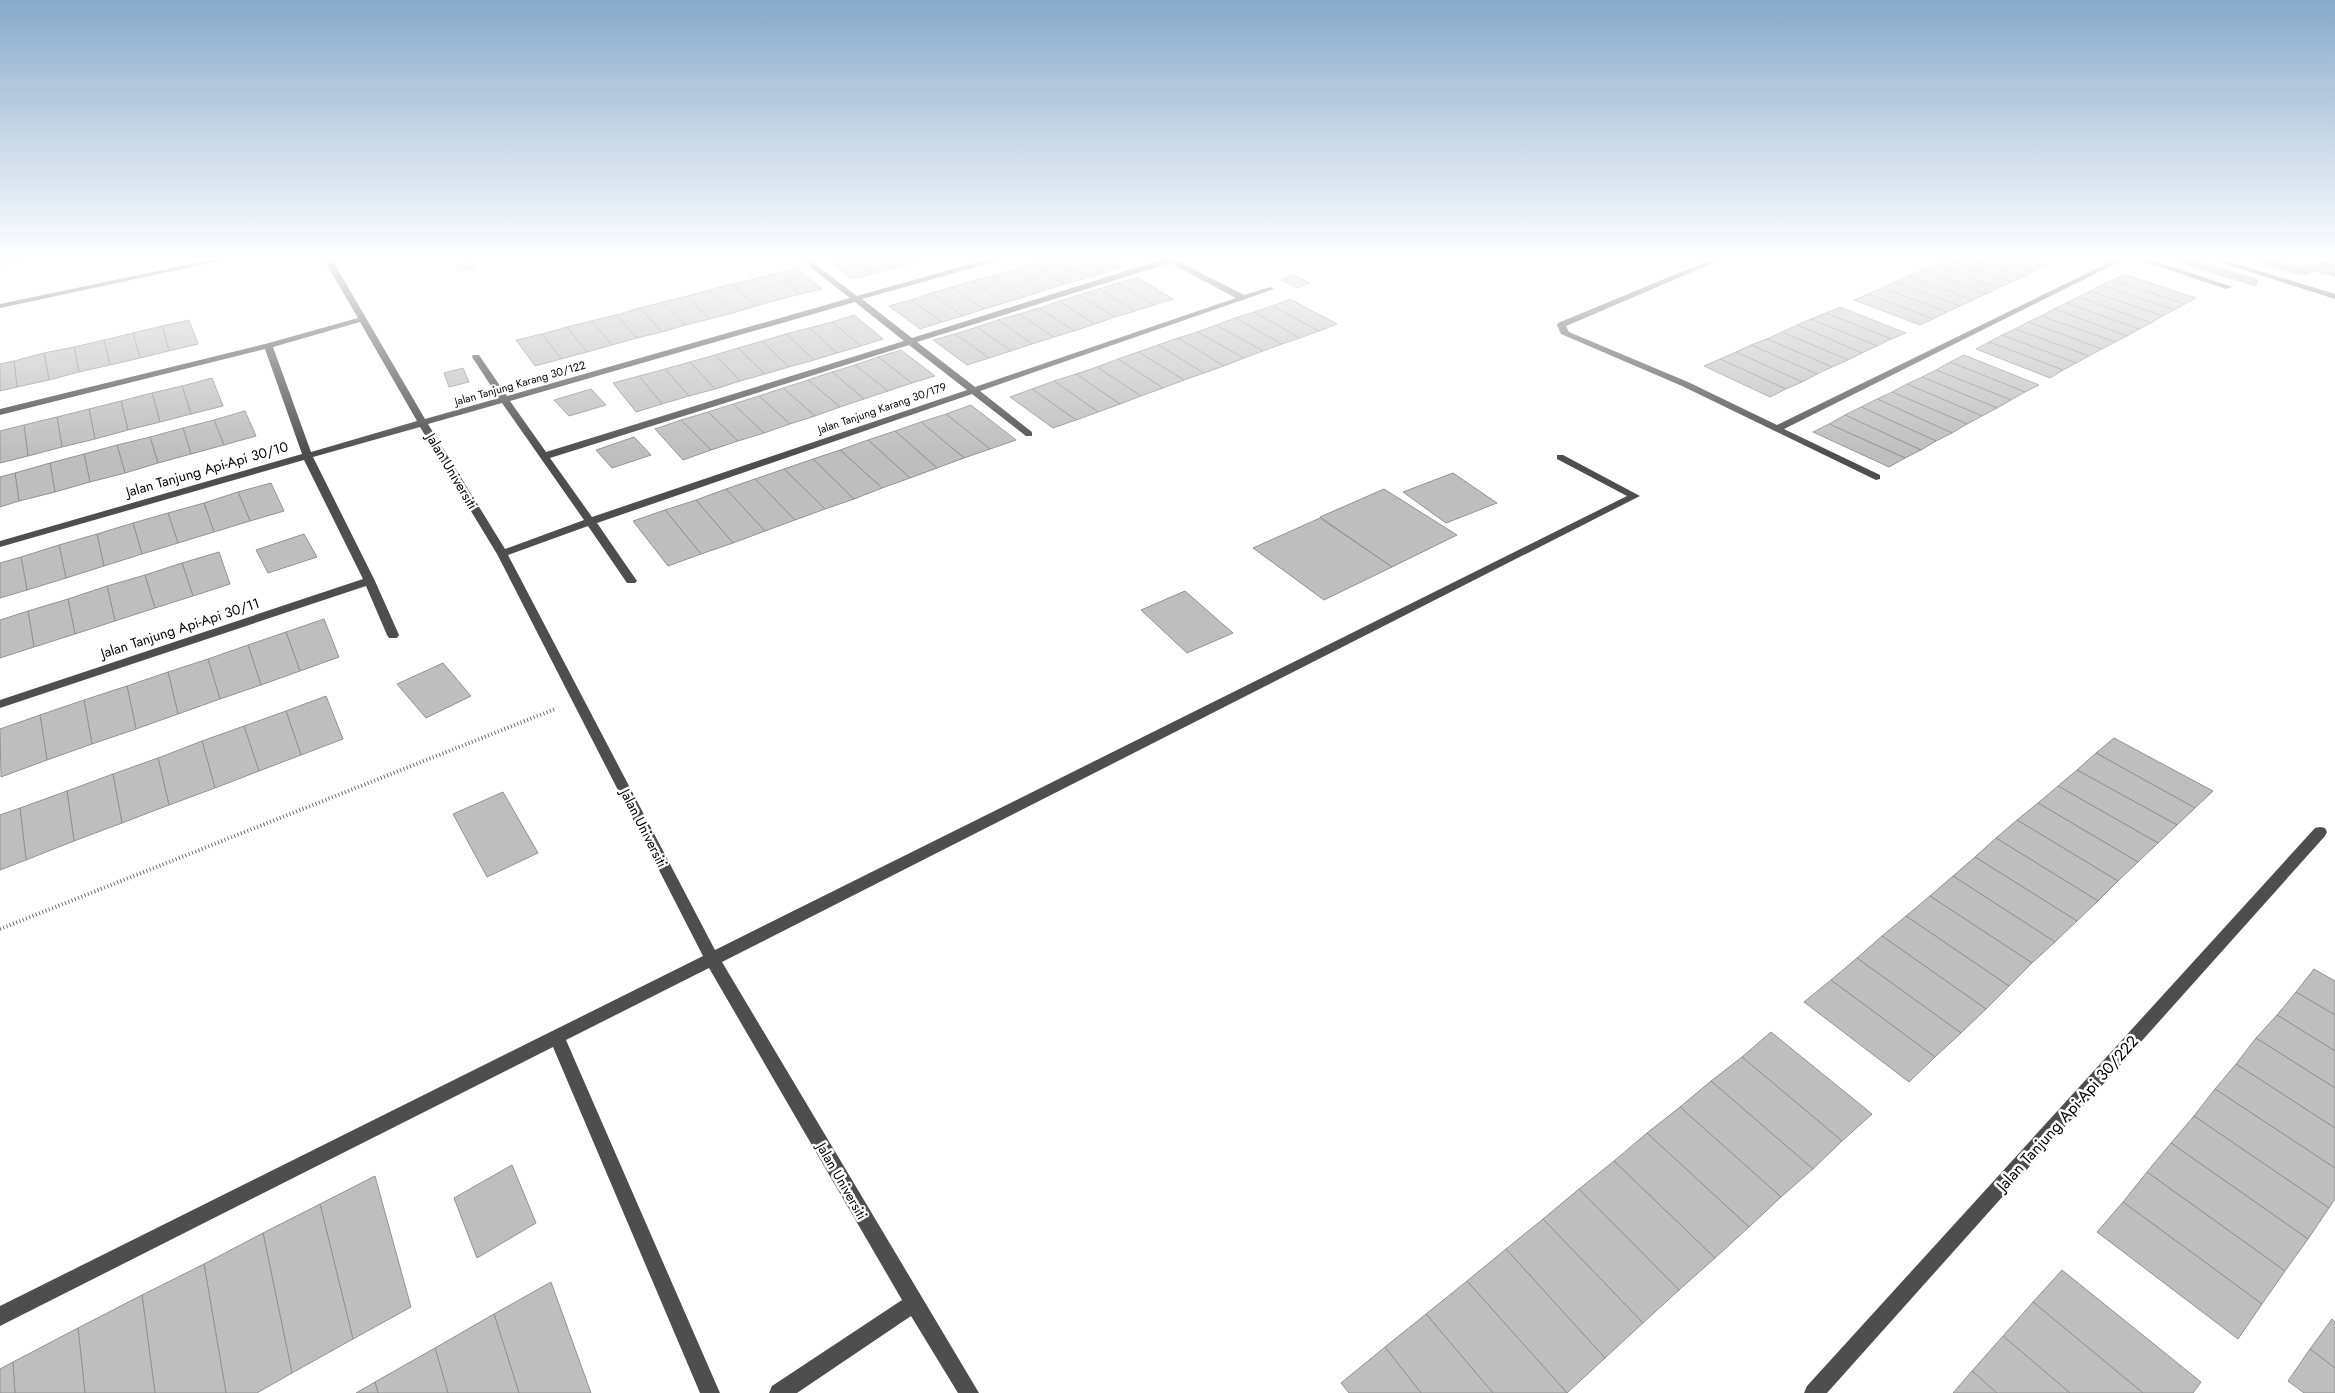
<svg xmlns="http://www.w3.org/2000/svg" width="2335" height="1393" font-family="Jost,sans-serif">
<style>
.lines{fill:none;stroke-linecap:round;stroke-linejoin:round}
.stream{stroke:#9c9c9c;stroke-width:8}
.building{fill:#bebebe;stroke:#929292}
.path{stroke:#707070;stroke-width:4;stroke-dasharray:1 2.5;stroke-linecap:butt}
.minor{fill:#4e4e4e;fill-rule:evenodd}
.labels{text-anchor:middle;stroke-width:5;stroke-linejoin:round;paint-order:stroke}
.far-street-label{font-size:11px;fill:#000;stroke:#fff}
.street-label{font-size:14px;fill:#000;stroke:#fff}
.near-street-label{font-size:16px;fill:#000;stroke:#fff}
</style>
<rect width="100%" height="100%" fill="#fff"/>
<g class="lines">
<g class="stream">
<polyline points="2175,258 2254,282"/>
<polyline points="2255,258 2303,272 2314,267 2335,273"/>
</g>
</g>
<g class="building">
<polygon points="1,258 29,258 30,259 2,265"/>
<polygon points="832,258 852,258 873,274 852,279 826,259"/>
<polygon points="852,258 880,258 894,268 873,274"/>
<polygon points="880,258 907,258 914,263 894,268"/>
<polygon points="907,258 933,258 914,263"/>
<polygon points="1050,258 1077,258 1102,273 1083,279"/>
<polygon points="1050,258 1083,279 1064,284 1031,264"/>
<polygon points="1077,258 1105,258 1121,267 1102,273"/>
<polygon points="1950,258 1968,258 2023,277 2011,282 1946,259"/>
<polygon points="1968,258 1996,258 2035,271 2023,277"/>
<polygon points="1996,258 2024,258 2046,265 2035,271"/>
<polygon points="1946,259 2011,282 1998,288 1933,265"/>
<polygon points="472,262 476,267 460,271 455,265"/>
<polygon points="1031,264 1064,284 1045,290 1012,270"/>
<polygon points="1933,265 1998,288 1986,294 1921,270"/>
<polygon points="797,268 822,289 800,294 776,273"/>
<polygon points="1012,270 1045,290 1024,297 992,276"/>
<polygon points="1921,270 1986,294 1973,300 1908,276"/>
<polygon points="776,273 800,294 778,300 754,279"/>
<polygon points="2124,274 2196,298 2185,304 2113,280"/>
<polygon points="1294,275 1310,283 1297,288 1281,280"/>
<polygon points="992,276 1024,297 1004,303 972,281"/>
<polygon points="1908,276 1973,300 1960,306 1895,282"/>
<polygon points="1137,277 1173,299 1154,305 1118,283"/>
<polygon points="754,279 778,300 756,306 732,284"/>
<polygon points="2113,280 2185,304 2174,310 2101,285"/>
<polygon points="972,281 1004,303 984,309 952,287"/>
<polygon points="1895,282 1960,306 1947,312 1882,288"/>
<polygon points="1118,283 1154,305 1135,311 1099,289"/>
<polygon points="732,284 756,306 733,313 709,290"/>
<polygon points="2101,285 2174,310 2162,316 2090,291"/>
<polygon points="952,287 984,309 963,316 931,293"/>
<polygon points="1882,288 1947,312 1933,319 1868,294"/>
<polygon points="1099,289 1135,311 1115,317 1079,295"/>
<polygon points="709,290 733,313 709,319 687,296"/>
<polygon points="2090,291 2162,316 2151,323 2078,297"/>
<polygon points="931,293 963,316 942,322 911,300"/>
<polygon points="1868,294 1933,319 1920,325 1854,300"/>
<polygon points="1079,295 1115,317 1095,324 1059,301"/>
<polygon points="687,296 709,319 686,325 663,302"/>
<polygon points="2078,297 2151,323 2139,329 2066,303"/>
<polygon points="1290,299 1337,324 1319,331 1272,306"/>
<polygon points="911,300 942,322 920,329 889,306"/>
<polygon points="1059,301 1095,324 1074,331 1039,308"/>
<polygon points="663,302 686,325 662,332 640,308"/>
<polygon points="2066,303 2139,329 2127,336 2054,309"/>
<polygon points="1272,306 1319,331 1300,338 1254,312"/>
<polygon points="1840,307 1906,333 1891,339 1826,313"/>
<polygon points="640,308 662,332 637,338 616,315"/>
<polygon points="1039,308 1074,331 1054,337 1019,314"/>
<polygon points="2054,309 2127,336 2115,342 2041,316"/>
<polygon points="1254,312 1300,338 1282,344 1235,318"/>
<polygon points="1826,313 1891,339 1877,346 1811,319"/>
<polygon points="1019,314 1054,337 1032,344 998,320"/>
<polygon points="616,315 637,338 612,345 591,321"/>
<polygon points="854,315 883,339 861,346 832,322"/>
<polygon points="2041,316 2115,342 2102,349 2028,322"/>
<polygon points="1235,318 1282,344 1263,351 1216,325"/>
<polygon points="1811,319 1877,346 1862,353 1797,325"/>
<polygon points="189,320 198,344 169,351 162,326"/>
<polygon points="998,320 1032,344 1011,351 977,327"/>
<polygon points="591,321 612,345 587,352 567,327"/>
<polygon points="832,322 861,346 837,353 809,328"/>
<polygon points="2028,322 2102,349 2089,356 2015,329"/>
<polygon points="1216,325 1263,351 1244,358 1197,332"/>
<polygon points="1797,325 1862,353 1848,360 1782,332"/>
<polygon points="162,326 169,351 140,358 133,333"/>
<polygon points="567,327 587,352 561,359 542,334"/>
<polygon points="977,327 1011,351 989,358 955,334"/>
<polygon points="809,328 837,353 814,360 786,334"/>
<polygon points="2015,329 2089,356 2076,363 2002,335"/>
<polygon points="1197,332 1244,358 1224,366 1178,338"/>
<polygon points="1782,332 1848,360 1832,367 1767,339"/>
<polygon points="133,333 140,358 110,365 104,340"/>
<polygon points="542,334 561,359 535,366 516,340"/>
<polygon points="786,334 814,360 789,367 762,341"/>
<polygon points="955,334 989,358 967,365 933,340"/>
<polygon points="2002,335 2076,363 2063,370 1989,342"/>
<polygon points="1178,338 1224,366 1204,373 1158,345"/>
<polygon points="1767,339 1832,367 1817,374 1751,345"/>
<polygon points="104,340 110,365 79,372 74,347"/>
<polygon points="762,341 789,367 765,374 738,348"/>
<polygon points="1989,342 2063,370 2050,378 1976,349"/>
<polygon points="1158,345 1204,373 1184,380 1138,352"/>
<polygon points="1751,345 1817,374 1802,382 1736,352"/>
<polygon points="74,347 79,372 49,380 44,353"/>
<polygon points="738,348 765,374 740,381 715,355"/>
<polygon points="901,350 935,376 912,383 878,357"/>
<polygon points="1138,352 1184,380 1163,388 1118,359"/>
<polygon points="1736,352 1802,382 1786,389 1720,359"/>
<polygon points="44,353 49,380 17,387 14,361"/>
<polygon points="715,355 740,381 715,389 690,362"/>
<polygon points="1964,355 2039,385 2025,392 1950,362"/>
<polygon points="878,357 912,383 888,391 855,365"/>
<polygon points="1118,359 1163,388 1141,396 1097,367"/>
<polygon points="1720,359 1786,389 1770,397 1704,366"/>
<polygon points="14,361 17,387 0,391 0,364"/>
<polygon points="690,362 715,389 689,396 665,369"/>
<polygon points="1950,362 2025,392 2011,400 1936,370"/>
<polygon points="855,365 888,391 864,399 832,372"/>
<polygon points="1097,367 1141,396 1120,404 1076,374"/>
<polygon points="463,368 469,382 449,387 444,373"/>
<polygon points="665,369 689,396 662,404 639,376"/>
<polygon points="1936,370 2011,400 1997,408 1922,377"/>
<polygon points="832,372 864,399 840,407 808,380"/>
<polygon points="1076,374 1120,404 1098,412 1054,381"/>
<polygon points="639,376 662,404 636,412 613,383"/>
<polygon points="1922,377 1997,408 1982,416 1907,384"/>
<polygon points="212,378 223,406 191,414 182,386"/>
<polygon points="808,380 840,407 815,416 783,388"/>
<polygon points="1054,381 1098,412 1076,420 1032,389"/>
<polygon points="1907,384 1982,416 1967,424 1892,392"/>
<polygon points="182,386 191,414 160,422 152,393"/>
<polygon points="783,388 815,416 790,424 759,396"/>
<polygon points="591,389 606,405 569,416 554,400"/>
<polygon points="1032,389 1076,420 1053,428 1010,397"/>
<polygon points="1892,392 1967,424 1952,433 1877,399"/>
<polygon points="152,393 160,422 128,430 121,401"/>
<polygon points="759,396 790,424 764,433 733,404"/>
<polygon points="1877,399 1952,433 1936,441 1861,407"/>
<polygon points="121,401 128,430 95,439 89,409"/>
<polygon points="733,404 764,433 738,441 708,412"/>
<polygon points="971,405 1016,440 990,449 946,414"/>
<polygon points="1861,407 1936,441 1921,450 1845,415"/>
<polygon points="89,409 95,439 62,447 57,417"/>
<polygon points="245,411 256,436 224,445 214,420"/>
<polygon points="708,412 738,441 711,450 681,420"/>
<polygon points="946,414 990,449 964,458 921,422"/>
<polygon points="1845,415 1921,450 1905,458 1829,424"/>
<polygon points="57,417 62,447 28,456 24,425"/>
<polygon points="214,420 224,445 191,454 183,428"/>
<polygon points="681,420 711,450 683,460 655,429"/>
<polygon points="921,422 964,458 937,468 895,431"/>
<polygon points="1829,424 1905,458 1889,467 1813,432"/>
<polygon points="24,425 28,456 0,463 0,431"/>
<polygon points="183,428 191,454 158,463 150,437"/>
<polygon points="895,431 937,468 910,478 868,440"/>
<polygon points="150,437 158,463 125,473 117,445"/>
<polygon points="634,437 651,455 612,468 596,450"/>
<polygon points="868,440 910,478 882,488 840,450"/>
<polygon points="117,445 125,473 90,482 84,454"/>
<polygon points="840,450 882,488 854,499 813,459"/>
<polygon points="84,454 90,482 55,492 50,463"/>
<polygon points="813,459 854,499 825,509 784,469"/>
<polygon points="50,463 55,492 19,501 15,473"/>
<polygon points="784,469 825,509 795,520 755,479"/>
<polygon points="15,473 19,501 0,507 0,477"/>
<polygon points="1453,473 1497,503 1446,523 1403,492"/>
<polygon points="755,479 795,520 765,531 726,489"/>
<polygon points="271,483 284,511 250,521 238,492"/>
<polygon points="726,489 765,531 733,543 696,500"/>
<polygon points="1384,489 1457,535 1392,567 1320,517"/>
<polygon points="238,492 250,521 214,532 204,503"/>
<polygon points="696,500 733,543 701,554 665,510"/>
<polygon points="204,503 214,532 178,543 168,513"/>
<polygon points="665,510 701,554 668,566 633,521"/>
<polygon points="168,513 178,543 142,554 133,523"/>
<polygon points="1320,518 1392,567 1324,600 1253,548"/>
<polygon points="133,523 142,554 104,566 97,534"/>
<polygon points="97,534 104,566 66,578 59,545"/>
<polygon points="304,534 317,557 268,573 256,550"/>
<polygon points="59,545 66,578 27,590 21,557"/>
<polygon points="219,552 230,584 193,596 182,563"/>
<polygon points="21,557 27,590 0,598 0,563"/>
<polygon points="182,563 193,596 155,608 145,575"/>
<polygon points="145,575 155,608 115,621 107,586"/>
<polygon points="107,586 115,621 75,634 68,599"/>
<polygon points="1185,591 1233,633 1187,653 1141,610"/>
<polygon points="68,599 75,634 34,647 28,611"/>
<polygon points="28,611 34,647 0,658 0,620"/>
<polygon points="324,619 339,657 300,671 286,632"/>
<polygon points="286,632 300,671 261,685 248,645"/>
<polygon points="248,645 261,685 220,699 208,659"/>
<polygon points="208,659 220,699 178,714 168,672"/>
<polygon points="443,663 471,696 426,718 397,684"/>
<polygon points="168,672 178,714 136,729 127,686"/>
<polygon points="127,686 136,729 92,744 84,700"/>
<polygon points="326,696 343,739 301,755 286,711"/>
<polygon points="84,700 92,744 47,760 40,715"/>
<polygon points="286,711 301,755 259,771 244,726"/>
<polygon points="40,715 47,760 1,777 0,729"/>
<polygon points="244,726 259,771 215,788 202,741"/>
<polygon points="2114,738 2213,791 2195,808 2096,753"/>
<polygon points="202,741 215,788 169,805 158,758"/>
<polygon points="2096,753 2195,808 2177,825 2077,770"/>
<polygon points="158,758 169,805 122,823 113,774"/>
<polygon points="2077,770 2177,825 2158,843 2058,786"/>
<polygon points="113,774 122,823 74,841 67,791"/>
<polygon points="2058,786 2158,843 2138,862 2038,803"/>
<polygon points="67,791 74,841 26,860 20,808"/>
<polygon points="503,792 538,853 487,877 453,814"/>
<polygon points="2038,803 2138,862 2118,881 2017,820"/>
<polygon points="20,808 26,860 0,870 0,815"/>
<polygon points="2017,820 2118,881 2098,901 1996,838"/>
<polygon points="1996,838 2098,901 2077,921 1975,857"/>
<polygon points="1975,857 2077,921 2055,942 1953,876"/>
<polygon points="1953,876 2055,942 2032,963 1930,896"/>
<polygon points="1930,896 2032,963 2009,986 1906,916"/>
<polygon points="1906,916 2009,986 1986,1009 1882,936"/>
<polygon points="1882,936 1986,1009 1961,1033 1857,958"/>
<polygon points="1857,958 1961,1033 1935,1057 1831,980"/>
<polygon points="2314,969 2335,981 2335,1015 2296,992"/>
<polygon points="1831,980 1935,1057 1909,1082 1804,1002"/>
<polygon points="2296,992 2335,1015 2335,1051 2277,1015"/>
<polygon points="2277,1015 2335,1051 2335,1088 2256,1038"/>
<polygon points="1771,1032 1872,1114 1842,1141 1742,1057"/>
<polygon points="2256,1038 2335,1088 2335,1128 2236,1064"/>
<polygon points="1742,1057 1842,1141 1813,1169 1711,1081"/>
<polygon points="2236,1064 2335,1128 2335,1168 2215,1089"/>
<polygon points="1711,1081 1813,1169 1781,1197 1680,1107"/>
<polygon points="2215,1089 2335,1168 2335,1199 2329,1208 2194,1116"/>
<polygon points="1680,1107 1781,1197 1749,1227 1647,1133"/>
<polygon points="2194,1116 2329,1208 2308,1239 2171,1143"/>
<polygon points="1647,1133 1749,1227 1715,1258 1614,1161"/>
<polygon points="2171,1143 2308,1239 2285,1271 2147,1172"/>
<polygon points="1614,1161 1715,1258 1679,1290 1579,1189"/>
<polygon points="512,1165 536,1223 477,1258 454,1198"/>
<polygon points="2147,1172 2285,1271 2262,1304 2123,1202"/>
<polygon points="375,1176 411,1307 353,1339 320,1204"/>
<polygon points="1579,1189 1679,1290 1643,1323 1543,1219"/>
<polygon points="2123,1202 2262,1304 2238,1339 2097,1232"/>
<polygon points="320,1204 353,1339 292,1373 263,1233"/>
<polygon points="1543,1219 1643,1323 1605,1358 1506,1249"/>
<polygon points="263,1233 292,1373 257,1393 226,1393 204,1264"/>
<polygon points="1506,1249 1605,1358 1567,1393 1467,1281"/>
<polygon points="204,1264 226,1393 155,1393 142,1295"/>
<polygon points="2062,1270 2201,1382 2193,1393 2143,1393 2033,1302"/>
<polygon points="1467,1281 1567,1393 1493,1393 1426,1314"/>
<polygon points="551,1282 591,1393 519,1393 494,1314"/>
<polygon points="142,1295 155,1393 85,1393 78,1328"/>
<polygon points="2033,1302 2143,1393 2070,1393 2003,1336"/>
<polygon points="494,1314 519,1393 448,1393 435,1348"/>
<polygon points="1426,1314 1493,1393 1421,1393 1385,1347"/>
<polygon points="2332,1319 2335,1322 2335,1368 2310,1349"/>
<polygon points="78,1328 85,1393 15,1393 13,1362"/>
<polygon points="2003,1336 2070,1393 1997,1393 1972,1371"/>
<polygon points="1385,1347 1421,1393 1349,1393 1341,1383"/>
<polygon points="435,1348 448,1393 378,1393 375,1382"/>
<polygon points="2310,1349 2335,1368 2335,1393 2304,1393 2288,1381"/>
<polygon points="13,1362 15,1393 0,1393 0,1369"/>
<polygon points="1972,1371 1997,1393 1953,1393"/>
<polygon points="375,1382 378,1393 356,1393"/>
</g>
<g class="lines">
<polyline class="path" points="0,929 555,709"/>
<g class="minor">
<polygon points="220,258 234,258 0,308 0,304"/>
<path d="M323 258H331L425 419 499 398 472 357 473 355H479L507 396 850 298 805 263 804 261 808 259 857 296 991 258H1002L1001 260 862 299 912 338 1164 259 1163 258H1172L1244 295 1270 287 1274 289 980 391 1032 432V436H1026L972 394 597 523 637 581 635 583H627L588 526 508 555 715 950 1627 496 1557 459V455H1563L1640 496 722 962 979 1393H958L911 1316 797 1393H769L772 1386 902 1300 709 968 566 1040 720 1393H700L553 1047 0 1326V1306L703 956 497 554 420 427 313 457 375 581 399 635 397 638H389L387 635 366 586 0 708V700L363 579 304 460 0 547V541L302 454 265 349 0 415V409L265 344 358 318ZM1170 263 1236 298 975 387 917 342ZM855 302 904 341 546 452 510 401ZM360 322 417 421 311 452 273 347ZM909 345 967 390 592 517 550 458ZM502 403 584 520 505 549 428 424Z"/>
<polygon points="1715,258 1725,258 1566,326 1569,332 1688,382 1777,425 2118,258 2127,258 1784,429 1880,475 1880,479 1876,480 1682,386 1561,334 1557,325 1558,323"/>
<polygon points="2134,258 2145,258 2233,287 2226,289"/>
<polygon points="2206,258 2217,258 2335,294 2335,299"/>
<polygon points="2321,261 2335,264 2335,268 2321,265"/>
<polygon points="2320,827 2325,828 2327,832 2325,836 1827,1393 1804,1393 1807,1386 2315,828"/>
</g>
</g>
<linearGradient id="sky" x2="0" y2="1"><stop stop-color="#89aaca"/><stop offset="0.57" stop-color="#fff"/><stop offset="1" stop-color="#fff" stop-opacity="0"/></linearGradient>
<rect width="2335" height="453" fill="url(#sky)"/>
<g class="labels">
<g class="far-street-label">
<text transform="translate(520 383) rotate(-16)" y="4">Jalan Tanjung Karang 30/122</text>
<text transform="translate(882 408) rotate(-19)" y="4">Jalan Tanjung Karang 30/179</text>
</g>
<g class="street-label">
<text transform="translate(207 469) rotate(-16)" y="5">Jalan Tanjung Api-Api 30/10</text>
<text transform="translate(452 471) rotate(59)" y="5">Jalan Universiti</text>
<text transform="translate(180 628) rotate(-18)" y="5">Jalan Tanjung Api-Api 30/11</text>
<text transform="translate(644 828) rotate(63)" y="5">Jalan Universiti</text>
<text transform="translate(842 1181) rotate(60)" y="5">Jalan Universiti</text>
</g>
<g class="near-street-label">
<text transform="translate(2067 1113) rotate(-48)" y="6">Jalan Tanjung Api-Api 30/222</text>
</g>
</g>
</svg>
